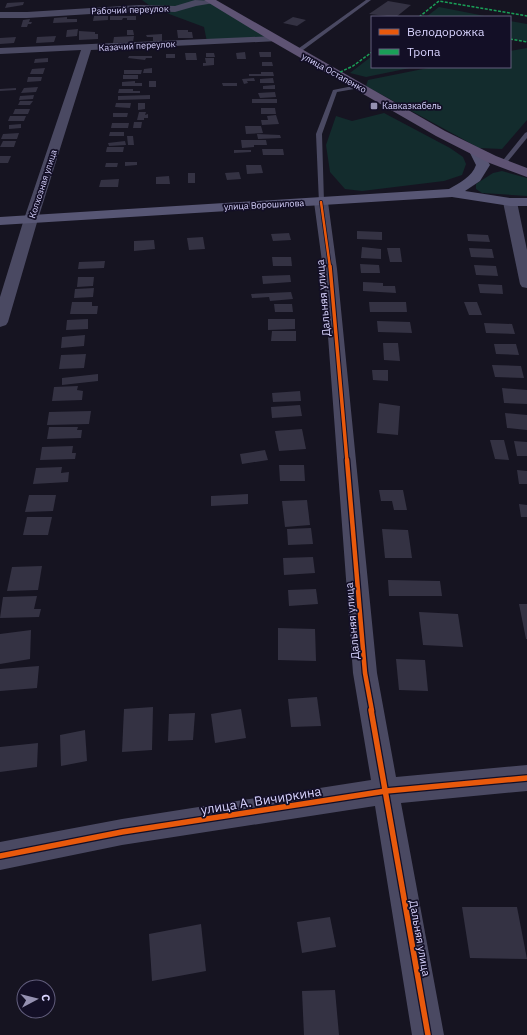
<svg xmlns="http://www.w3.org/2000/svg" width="527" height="1035" font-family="'IBM Plex Sans',sans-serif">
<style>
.green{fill:#132c2d}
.building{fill:#343243}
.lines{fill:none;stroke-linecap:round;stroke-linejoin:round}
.service{fill:#4a4962;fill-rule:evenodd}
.minor{fill:#4a4962;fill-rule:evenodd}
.secondary{fill:#575674;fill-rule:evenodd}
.primary{fill:#5e5373;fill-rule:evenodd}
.quiet{stroke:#1a9f57;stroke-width:1.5;stroke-dasharray:3 1.5;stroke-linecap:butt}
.cycleway-far3-casing{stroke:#130f26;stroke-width:4}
.cycleway-far2-casing{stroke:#130f26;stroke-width:5.5}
.cycleway-far1-casing{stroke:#130f26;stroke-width:7}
.cycleway-casing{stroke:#130f26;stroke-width:8}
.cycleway-far3{stroke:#e8590c;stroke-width:2.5}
.cycleway-far2{stroke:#e8590c;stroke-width:3.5}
.cycleway-far1{stroke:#e8590c;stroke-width:4.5}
.cycleway{stroke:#e8590c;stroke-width:5.5}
.poi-dot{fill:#9591b1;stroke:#130f26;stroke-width:1.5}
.labels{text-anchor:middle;stroke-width:3.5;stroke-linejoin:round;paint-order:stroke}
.far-street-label{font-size:9px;fill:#d9d4ff;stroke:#130f26}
.far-poi-label{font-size:9px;fill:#d9d4ff;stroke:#130f26;text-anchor:start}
.street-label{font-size:11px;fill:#d9d4ff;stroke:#130f26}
.near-street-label{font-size:13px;fill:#d9d4ff;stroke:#130f26}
</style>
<rect width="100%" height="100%" fill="#161421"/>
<g class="green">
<polygon points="142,0 209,0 275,39 207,42 204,27 153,8"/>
<polygon points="439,7 490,17 426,17"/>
<polygon points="510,21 527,24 527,42 510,38"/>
<polygon points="527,48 527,120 502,149 479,148 366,86 368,80 433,67 510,67 510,51"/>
<polygon points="372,56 372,67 415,67 366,77 350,73"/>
<polygon points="384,113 450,148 463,157 466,164 462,175 444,181 362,191 345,189 330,172 326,145 336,116 352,121"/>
<polygon points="502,171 527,178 527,196 482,193 476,189 476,184 493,173"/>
</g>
<g class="building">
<polygon points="388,1 411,5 396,17 369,14"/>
<polygon points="24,2 23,5 5,8 7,3"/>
<polygon points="94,16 108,16 108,20 93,21"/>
<polygon points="110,16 136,16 136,20 127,20 127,18 123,18 122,20 110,20"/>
<polygon points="67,17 67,19 77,19 77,22 53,23 54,18"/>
<polygon points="293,17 306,20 297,26 283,23"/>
<polygon points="30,19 29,22 32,22 31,24 28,24 27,27 21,27 23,20"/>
<polygon points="78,29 77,36 66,37 67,30"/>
<polygon points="127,30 133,30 134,35 127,35"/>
<polygon points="177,30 188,30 188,32 192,32 193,38 178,38"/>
<polygon points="79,31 95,32 95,34 98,34 98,39 79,40"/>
<polygon points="162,34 162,41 153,42 153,37 147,37 146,35"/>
<polygon points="56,36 54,42 36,43 37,37"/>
<polygon points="134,36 133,42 113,43 114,37"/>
<polygon points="16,37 14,43 0,44 0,38"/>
<polygon points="245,52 246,59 237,59 236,53"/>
<polygon points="259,52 271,52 271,57 260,57"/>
<polygon points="185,53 196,53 197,60 186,60"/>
<polygon points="206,53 214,53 215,57 206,57"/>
<rect x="166" y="54" width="9" height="4"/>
<polygon points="129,56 152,56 152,58 146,58 145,60 128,58"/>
<polygon points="48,58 48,62 34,63 35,59"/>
<polygon points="205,58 214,58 214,65 203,66 203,63 206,63"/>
<polygon points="262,62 272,62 273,66 262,66"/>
<polygon points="45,68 43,74 30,74 32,69"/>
<polygon points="152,68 152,73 143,73 144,69"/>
<polygon points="124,70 142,70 141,74 124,74"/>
<polygon points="261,72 273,72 274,76 249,76 249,74 261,74"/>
<rect x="123" y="75" width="15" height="4"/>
<polygon points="28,77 42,77 41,81 27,82"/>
<polygon points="254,78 255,81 247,81 248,83 244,84 242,79"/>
<polygon points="273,78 274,83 260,83 260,79"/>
<polygon points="135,81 135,83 142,83 142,86 122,86 122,82"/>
<rect x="149" y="81" width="7" height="6"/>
<polygon points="222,83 237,83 237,86 223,86"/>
<polygon points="275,85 275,89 263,89 263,86"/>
<polygon points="38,87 36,92 21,93 24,88"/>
<polygon points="16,88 16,90 0,91 0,89"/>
<polygon points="119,89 133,89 133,91 140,91 140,93 118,93"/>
<polygon points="275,92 276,97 260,98 258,93"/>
<polygon points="34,95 33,99 19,100 20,96"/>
<polygon points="150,95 150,99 118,100 118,96"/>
<rect x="252" y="99" width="25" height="4"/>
<polygon points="20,101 33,101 30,105 18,105"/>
<polygon points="116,103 131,103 130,108 115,107"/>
<polygon points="138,103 145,103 145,109 138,110"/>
<polygon points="261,108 275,108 276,114 261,114"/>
<polygon points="15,109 30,109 28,114 13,114"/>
<polygon points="139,112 146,112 145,115 148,114 148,118 144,118 144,120 137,120"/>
<polygon points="113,113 128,113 127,117 113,117"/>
<polygon points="276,115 279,124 262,125 261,120 268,120 267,116"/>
<polygon points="10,116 26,116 24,121 8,121"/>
<polygon points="134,122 142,122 141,128 133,128"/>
<polygon points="112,123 129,123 128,128 111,128"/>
<polygon points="21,124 21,128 9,129 9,125"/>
<polygon points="245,126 261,126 263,133 246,134"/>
<polygon points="110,132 124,132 124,136 109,136"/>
<polygon points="19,133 17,139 1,139 3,134"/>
<polygon points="257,134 280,135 281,138 258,139"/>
<polygon points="127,136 133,136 134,145 128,145"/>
<polygon points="241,140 266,140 267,145 254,145 254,147 242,148"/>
<polygon points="3,141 16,141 14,147 0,147"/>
<polygon points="125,141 126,145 109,146 108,143"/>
<polygon points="107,147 124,147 123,152 106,152"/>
<polygon points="262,149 283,149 284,155 263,155"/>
<polygon points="234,150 251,150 251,152 234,153"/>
<polygon points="0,156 11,156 8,163 0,163"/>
<polygon points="125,162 137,162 137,165 125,166"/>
<polygon points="106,163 118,163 117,167 105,167"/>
<polygon points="246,165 261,165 263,173 247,174"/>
<polygon points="239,172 241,179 227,180 225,173"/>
<rect x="188" y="173" width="7" height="10"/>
<polygon points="169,176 170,184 156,184 156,177"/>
<polygon points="119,179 118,187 99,187 101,180"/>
<polygon points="357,231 382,232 382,240 357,239"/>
<polygon points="289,233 291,240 273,241 271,234"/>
<polygon points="467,234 488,235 490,242 468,241"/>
<polygon points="203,237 205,249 189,250 187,238"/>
<polygon points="154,240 155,249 134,251 134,241"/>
<polygon points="362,247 381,249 381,259 361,258"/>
<polygon points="387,248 400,248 402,262 390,262"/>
<polygon points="469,248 492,249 494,258 471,257"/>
<polygon points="272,257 291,257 292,266 273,266"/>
<polygon points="105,261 104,268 78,269 79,262"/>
<polygon points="360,264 379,265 380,273 361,273"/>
<polygon points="474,265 496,266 498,276 476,275"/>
<polygon points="290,275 291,282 263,284 262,276"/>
<polygon points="78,277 94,277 93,286 77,287"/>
<polygon points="363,282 383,283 383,286 395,286 396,293 363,291"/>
<polygon points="478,284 502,285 503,294 480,293"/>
<polygon points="94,288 93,297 74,298 75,289"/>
<polygon points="291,292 293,299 270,301 269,297 252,298 251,294"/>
<polygon points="72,302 92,302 92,306 98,306 97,314 70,314"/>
<polygon points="369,302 406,302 407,312 370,312"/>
<polygon points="464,302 477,302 482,315 469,315"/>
<polygon points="274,304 292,304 293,312 275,312"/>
<polygon points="88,319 88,329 66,330 67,320"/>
<polygon points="268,319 295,319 295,329 268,330"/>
<polygon points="377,321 410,322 412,333 378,332"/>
<polygon points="484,323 512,324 515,334 486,333"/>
<polygon points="272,331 296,331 296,341 271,341"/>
<polygon points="85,335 84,346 61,348 62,337"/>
<polygon points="383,343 398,343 400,361 384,360"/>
<polygon points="494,344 516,344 519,355 496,354"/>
<polygon points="86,354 84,368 59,369 61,355"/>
<polygon points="492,365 521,366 524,378 495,377"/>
<polygon points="372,370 388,370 388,381 373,380"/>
<polygon points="98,374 98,381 62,385 62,378"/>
<polygon points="78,386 77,390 83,391 82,400 52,401 54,387"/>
<polygon points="502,388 527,390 527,404 504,403"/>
<polygon points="300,391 301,401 273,402 272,393"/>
<polygon points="379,403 400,406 398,435 377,433"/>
<polygon points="300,405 302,416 272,418 271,407"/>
<polygon points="91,411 89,424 47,425 49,412"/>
<polygon points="505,413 527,415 527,430 507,428"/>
<polygon points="49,427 78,427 77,430 82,430 81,438 47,439"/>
<polygon points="302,429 306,449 279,451 275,431"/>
<polygon points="490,440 504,440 509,460 495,459"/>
<polygon points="514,441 527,442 527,456 517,456"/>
<polygon points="73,446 72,453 76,453 75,459 40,460 42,447"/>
<polygon points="265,450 268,460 242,464 240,454"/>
<polygon points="279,465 304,465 305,481 280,481"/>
<polygon points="62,467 61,473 69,472 68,482 33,484 36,468"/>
<polygon points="517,470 527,471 527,484 519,484"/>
<polygon points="379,490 403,490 407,510 394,510 392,501 381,501"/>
<polygon points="248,494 248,504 211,506 211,496"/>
<polygon points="29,495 56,495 53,511 25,512"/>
<polygon points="307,500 310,525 285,527 282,501"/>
<polygon points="519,504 527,505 527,517 521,517"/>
<polygon points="27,517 52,517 48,535 23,535"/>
<polygon points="311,528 313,544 288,545 287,529"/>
<polygon points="382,529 408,530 412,558 385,558"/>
<polygon points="313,557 315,573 284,575 283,558"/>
<polygon points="42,566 38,590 7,591 12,567"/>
<polygon points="388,580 440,581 442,596 389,596"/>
<polygon points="316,589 318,604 289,606 288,590"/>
<polygon points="37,596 34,609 41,609 39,617 0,618 3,597"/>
<polygon points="519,604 527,604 527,639 526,639"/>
<polygon points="419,612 458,614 463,647 423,645"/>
<polygon points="278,628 315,629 316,661 278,660"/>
<polygon points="31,630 30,659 0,664 0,634"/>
<polygon points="396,659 425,660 428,691 399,690"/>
<polygon points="39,666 37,688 0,691 0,669"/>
<polygon points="317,697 321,726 291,727 288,699"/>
<polygon points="153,707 152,750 122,752 124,709"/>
<polygon points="241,709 246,738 215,743 211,714"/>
<polygon points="195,713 193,740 168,741 169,714"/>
<polygon points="85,730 87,761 61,766 60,735"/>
<polygon points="38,743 37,767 0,772 0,747"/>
<polygon points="462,907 517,907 527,959 470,958"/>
<polygon points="330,917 336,947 302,953 297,922"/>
<polygon points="201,924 206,971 152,981 149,934"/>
<polygon points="335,990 339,1035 304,1035 302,991"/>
</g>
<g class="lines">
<g class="service">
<polygon points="366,0 371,0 299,53 295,53 295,51"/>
<polygon points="358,85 361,87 360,88 337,92 322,134 324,202 319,203 316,134 333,90"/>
<polygon points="527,132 527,138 504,166 500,166 500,164 525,133"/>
</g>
<g class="minor">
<polygon points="195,0 215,1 214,3 196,6 175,12 139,11 27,18 0,18 0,12 27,12 139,5 175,6"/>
<polygon points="275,36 278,37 280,39 278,41 91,50 38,219 8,322 6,325 0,327 0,297 24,219 81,50 0,54 0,48"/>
<polygon points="321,198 326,199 328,202 337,269 377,673 396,777 527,765 527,791 401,803 444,1035 412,1035 375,806 122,845 0,870 0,842 122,819 371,780 353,673 323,269 314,202 316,199"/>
<polygon points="510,198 515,199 517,202 527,250 527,288 522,287 520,284 503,202 505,199"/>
</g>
<path class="secondary" d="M477 149 482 150 490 165 480 181 465 191 510 198H527V206H510L452 197 0 225V217L449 189C459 183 472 177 476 165L470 153 472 150Z"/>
<polygon class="primary" points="204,0 216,0 445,131 496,156 527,168 527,177 487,162 436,136 273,42"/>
<g class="quiet">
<polyline points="419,17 439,1 527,16"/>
<polyline points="510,39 527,42"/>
<polyline points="336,74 353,66 372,52"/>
</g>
<defs>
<polyline id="cycleway-far3" points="321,202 330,267"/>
<polyline id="cycleway-far2" points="330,266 347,461"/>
<polyline id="cycleway-far1" points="347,460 365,673 372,711"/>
<g id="cycleway">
<polyline points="371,710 428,1035"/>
<polyline points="0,856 122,832 386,791 527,778"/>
</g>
</defs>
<use href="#cycleway-far3" class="cycleway-far3-casing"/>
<use href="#cycleway-far2" class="cycleway-far2-casing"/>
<use href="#cycleway-far1" class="cycleway-far1-casing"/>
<use href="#cycleway" class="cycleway-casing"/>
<use href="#cycleway-far3" class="cycleway-far3"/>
<use href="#cycleway-far2" class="cycleway-far2"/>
<use href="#cycleway-far1" class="cycleway-far1"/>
<use href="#cycleway" class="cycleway"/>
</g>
<rect class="poi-dot" x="370" y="102" width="8" height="8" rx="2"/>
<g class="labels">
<g class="far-street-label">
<text transform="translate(130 10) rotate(-2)" y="3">Рабочий переулок</text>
<text transform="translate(137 46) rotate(-3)" y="3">Казачий переулок</text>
<text transform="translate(334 73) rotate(29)" y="3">улица Остапенко</text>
<text transform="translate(43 184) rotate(-72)" y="3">Колхозная улица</text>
<text transform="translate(264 205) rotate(-3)" y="3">улица Ворошилова</text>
</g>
<g class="far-poi-label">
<text x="382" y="109">Кавказкабель</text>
</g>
<g class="street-label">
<text transform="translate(323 298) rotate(-95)" y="4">Дальняя улица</text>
<text transform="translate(352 621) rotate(-95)" y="4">Дальняя улица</text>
<text transform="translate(420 938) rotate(80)" y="4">Дальняя улица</text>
</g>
<g class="near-street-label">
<text transform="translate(261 800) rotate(-9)" y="5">улица А. Вичиркина</text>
</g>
</g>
<rect x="371" y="16" width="140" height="52" fill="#130f26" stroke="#625e7d"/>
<rect x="379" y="29" width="20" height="6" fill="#e8590c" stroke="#625e7d"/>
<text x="407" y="36" font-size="12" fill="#d9d4ff">Велодорожка</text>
<rect x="379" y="49" width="20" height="6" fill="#1a9f57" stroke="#625e7d"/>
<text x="407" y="56" font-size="12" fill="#d9d4ff">Тропа</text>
<g transform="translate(36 999) rotate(83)"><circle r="19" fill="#130f26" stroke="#625e7d"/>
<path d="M0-3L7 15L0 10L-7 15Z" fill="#9591b1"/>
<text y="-6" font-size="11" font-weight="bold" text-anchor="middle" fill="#d9d4ff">С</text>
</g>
</svg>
